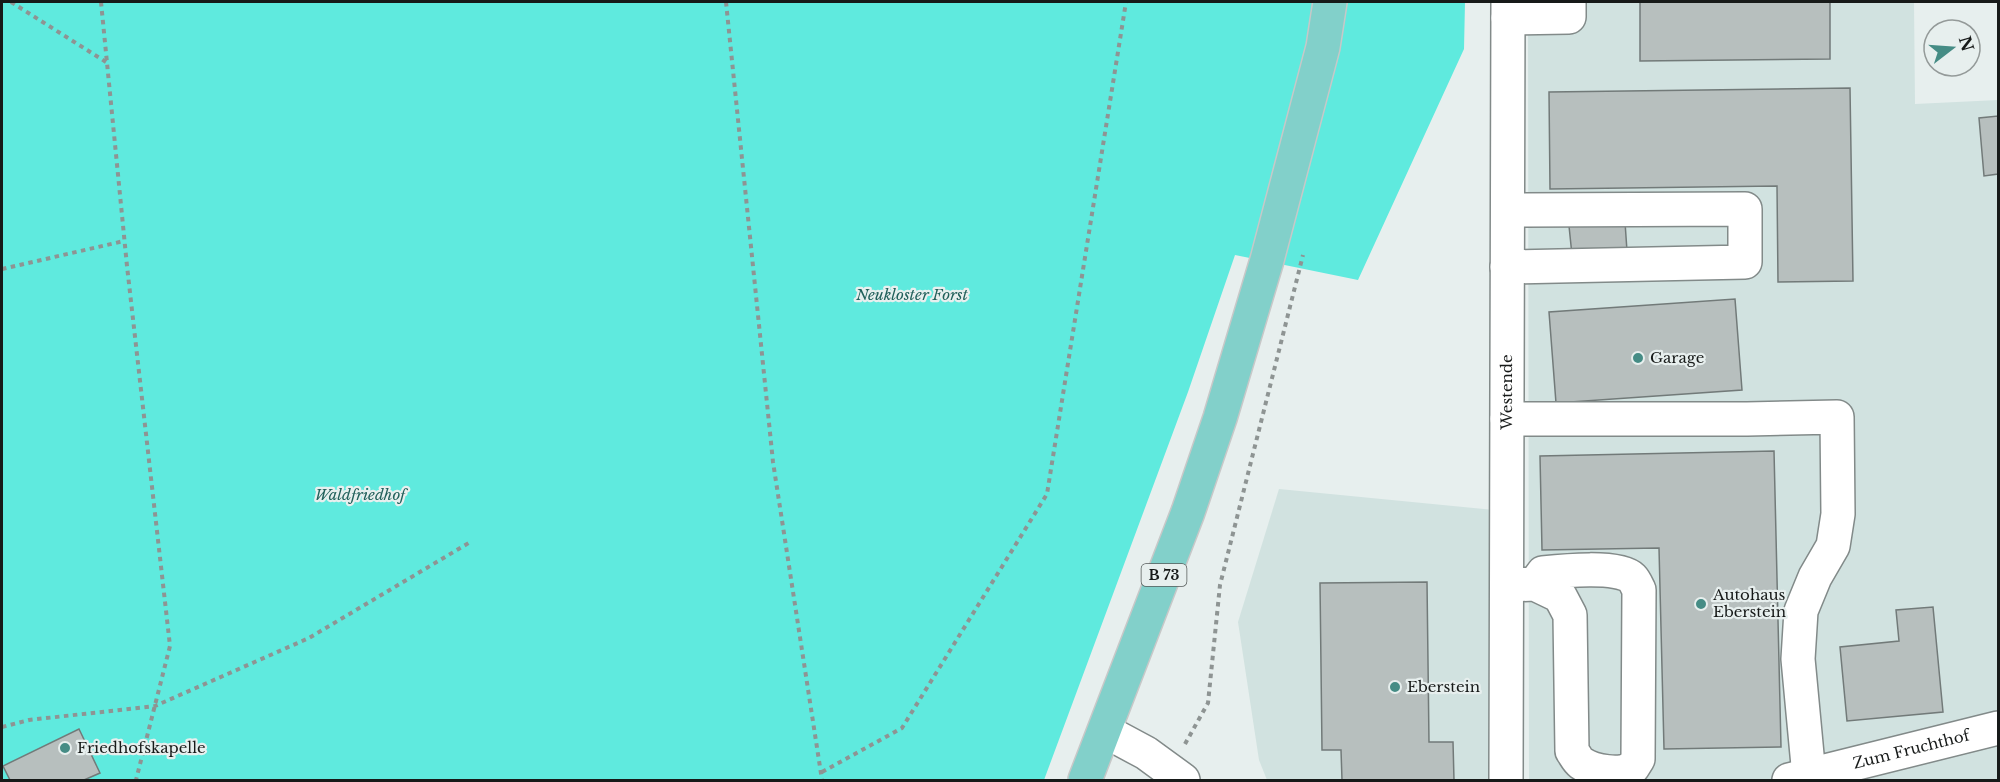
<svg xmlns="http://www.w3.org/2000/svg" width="2000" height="782" font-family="'Libre Baskerville',serif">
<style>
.built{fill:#d1e2e0}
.green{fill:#5feade}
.building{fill:#b7bfbe;stroke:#727a79;stroke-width:1.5}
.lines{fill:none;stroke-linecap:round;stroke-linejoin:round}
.minor-casing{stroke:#828a89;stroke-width:36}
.major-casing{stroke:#c7c8c8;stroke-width:36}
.path{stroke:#8e9493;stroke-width:4;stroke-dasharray:4.5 4.5;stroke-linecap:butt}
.minor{stroke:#fff;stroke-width:33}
.major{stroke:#82d0ca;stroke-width:33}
.poi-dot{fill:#458c85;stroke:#e7efee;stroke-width:2}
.labels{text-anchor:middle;stroke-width:4.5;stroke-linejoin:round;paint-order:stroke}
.shield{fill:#e7efee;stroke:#555a59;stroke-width:1.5}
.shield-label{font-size:14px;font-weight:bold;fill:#171a19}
.park-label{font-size:15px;font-style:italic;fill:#21605b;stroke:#e7efee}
.poi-label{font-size:15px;fill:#171a19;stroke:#e7efee;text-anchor:start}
.street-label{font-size:15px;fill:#171a19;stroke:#e7efee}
</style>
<rect width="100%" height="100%" fill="#e7efee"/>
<g class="built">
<polygon points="1528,2 1914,2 1915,104 1998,100 1998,780 1529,780"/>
<polygon points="1279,489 1494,510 1495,780 1267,780 1259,760 1238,622"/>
</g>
<polygon class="green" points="2,2 1465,2 1464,49 1358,280 1235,255 1188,392 1044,780 2,780"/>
<g class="building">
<polygon points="1640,2 1830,2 1830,59 1640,61"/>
<polygon points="1850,88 1853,281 1778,282 1777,186 1550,189 1549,92"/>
<polygon points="1998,116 1998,174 1984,176 1979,118"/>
<polygon points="1625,222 1627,251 1572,255 1569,226"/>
<polygon points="1735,299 1742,390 1556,403 1549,312"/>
<polygon points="1774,451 1781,747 1664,749 1659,548 1542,550 1540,456"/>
<polygon points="1427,582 1429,742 1453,742 1454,780 1342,780 1341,750 1322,750 1320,583"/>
<polygon points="1933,607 1943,712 1847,721 1840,647 1899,641 1896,610"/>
<polygon points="79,729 100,773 84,780 10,780 3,766"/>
</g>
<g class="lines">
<defs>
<g id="minor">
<polyline points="1508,18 1569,17 1569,2"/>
<polyline points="1507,267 1745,262 1745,209 1508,210"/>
<polyline points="1507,419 1747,419 1837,417 1838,514 1833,546 1815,577 1801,611 1798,659 1809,776"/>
<path d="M1507 585 1535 584 1560 596 1570 615 1572 751C1575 755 1577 760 1581 763 1592 771 1623 777 1633 767 1633 767 1638 759 1638 759L1639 590C1637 586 1635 581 1632 578 1619 565 1561 571 1543 573L1535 584"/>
<polyline points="1105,731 1146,753 1183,780"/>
<path id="s1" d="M1506 780 1508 2"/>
<path id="s2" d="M1789 780 1998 728"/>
</g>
<polyline id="major" points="1085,780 1188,512 1220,418 1267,260 1323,47 1330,2"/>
</defs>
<use href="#minor" class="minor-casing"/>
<use href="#major" class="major-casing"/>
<g class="path">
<polyline points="11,2 106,62"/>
<polyline points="101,2 127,266 170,646 136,780"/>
<polyline points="726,2 773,462 822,780"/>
<polyline points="2,269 124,241"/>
<polyline points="2,727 29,720 155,706 309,638 472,541"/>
<polyline points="1185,744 1208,703 1220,585 1303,255"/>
<polyline points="822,772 902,728 1047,494 1126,2"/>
</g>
<use href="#minor" class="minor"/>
<use href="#major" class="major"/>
</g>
<g class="poi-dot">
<circle cx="1638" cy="358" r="6"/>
<circle cx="1701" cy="604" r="6"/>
<circle cx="1395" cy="687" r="6"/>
<circle cx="65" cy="748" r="6"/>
</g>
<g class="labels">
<rect class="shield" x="1141.5" y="564" width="45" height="22" rx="4.5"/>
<g class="shield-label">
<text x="1164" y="580">B 73</text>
</g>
<g class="park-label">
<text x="912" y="300">Neukloster Forst</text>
<text x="360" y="500">Waldfriedhof</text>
</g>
<g class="poi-label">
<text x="1650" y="363">Garage</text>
<text x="1713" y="600">Autohaus<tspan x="1713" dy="17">Eberstein</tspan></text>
<text x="1407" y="692">Eberstein</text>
<text x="77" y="753">Friedhofskapelle</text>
</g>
<g class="street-label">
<text dy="5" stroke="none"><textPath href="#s1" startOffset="388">Westende</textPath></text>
<text dy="5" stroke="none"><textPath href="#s2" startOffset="126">Zum Fruchthof</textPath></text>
</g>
</g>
<rect width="2000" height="782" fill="none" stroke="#171a19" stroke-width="6"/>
<g transform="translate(1952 48) rotate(73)"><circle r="28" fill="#e7efee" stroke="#949a99" stroke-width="1.5"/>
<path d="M0-4.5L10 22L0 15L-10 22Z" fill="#458c85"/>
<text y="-9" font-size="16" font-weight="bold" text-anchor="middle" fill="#171a19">N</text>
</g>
</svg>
